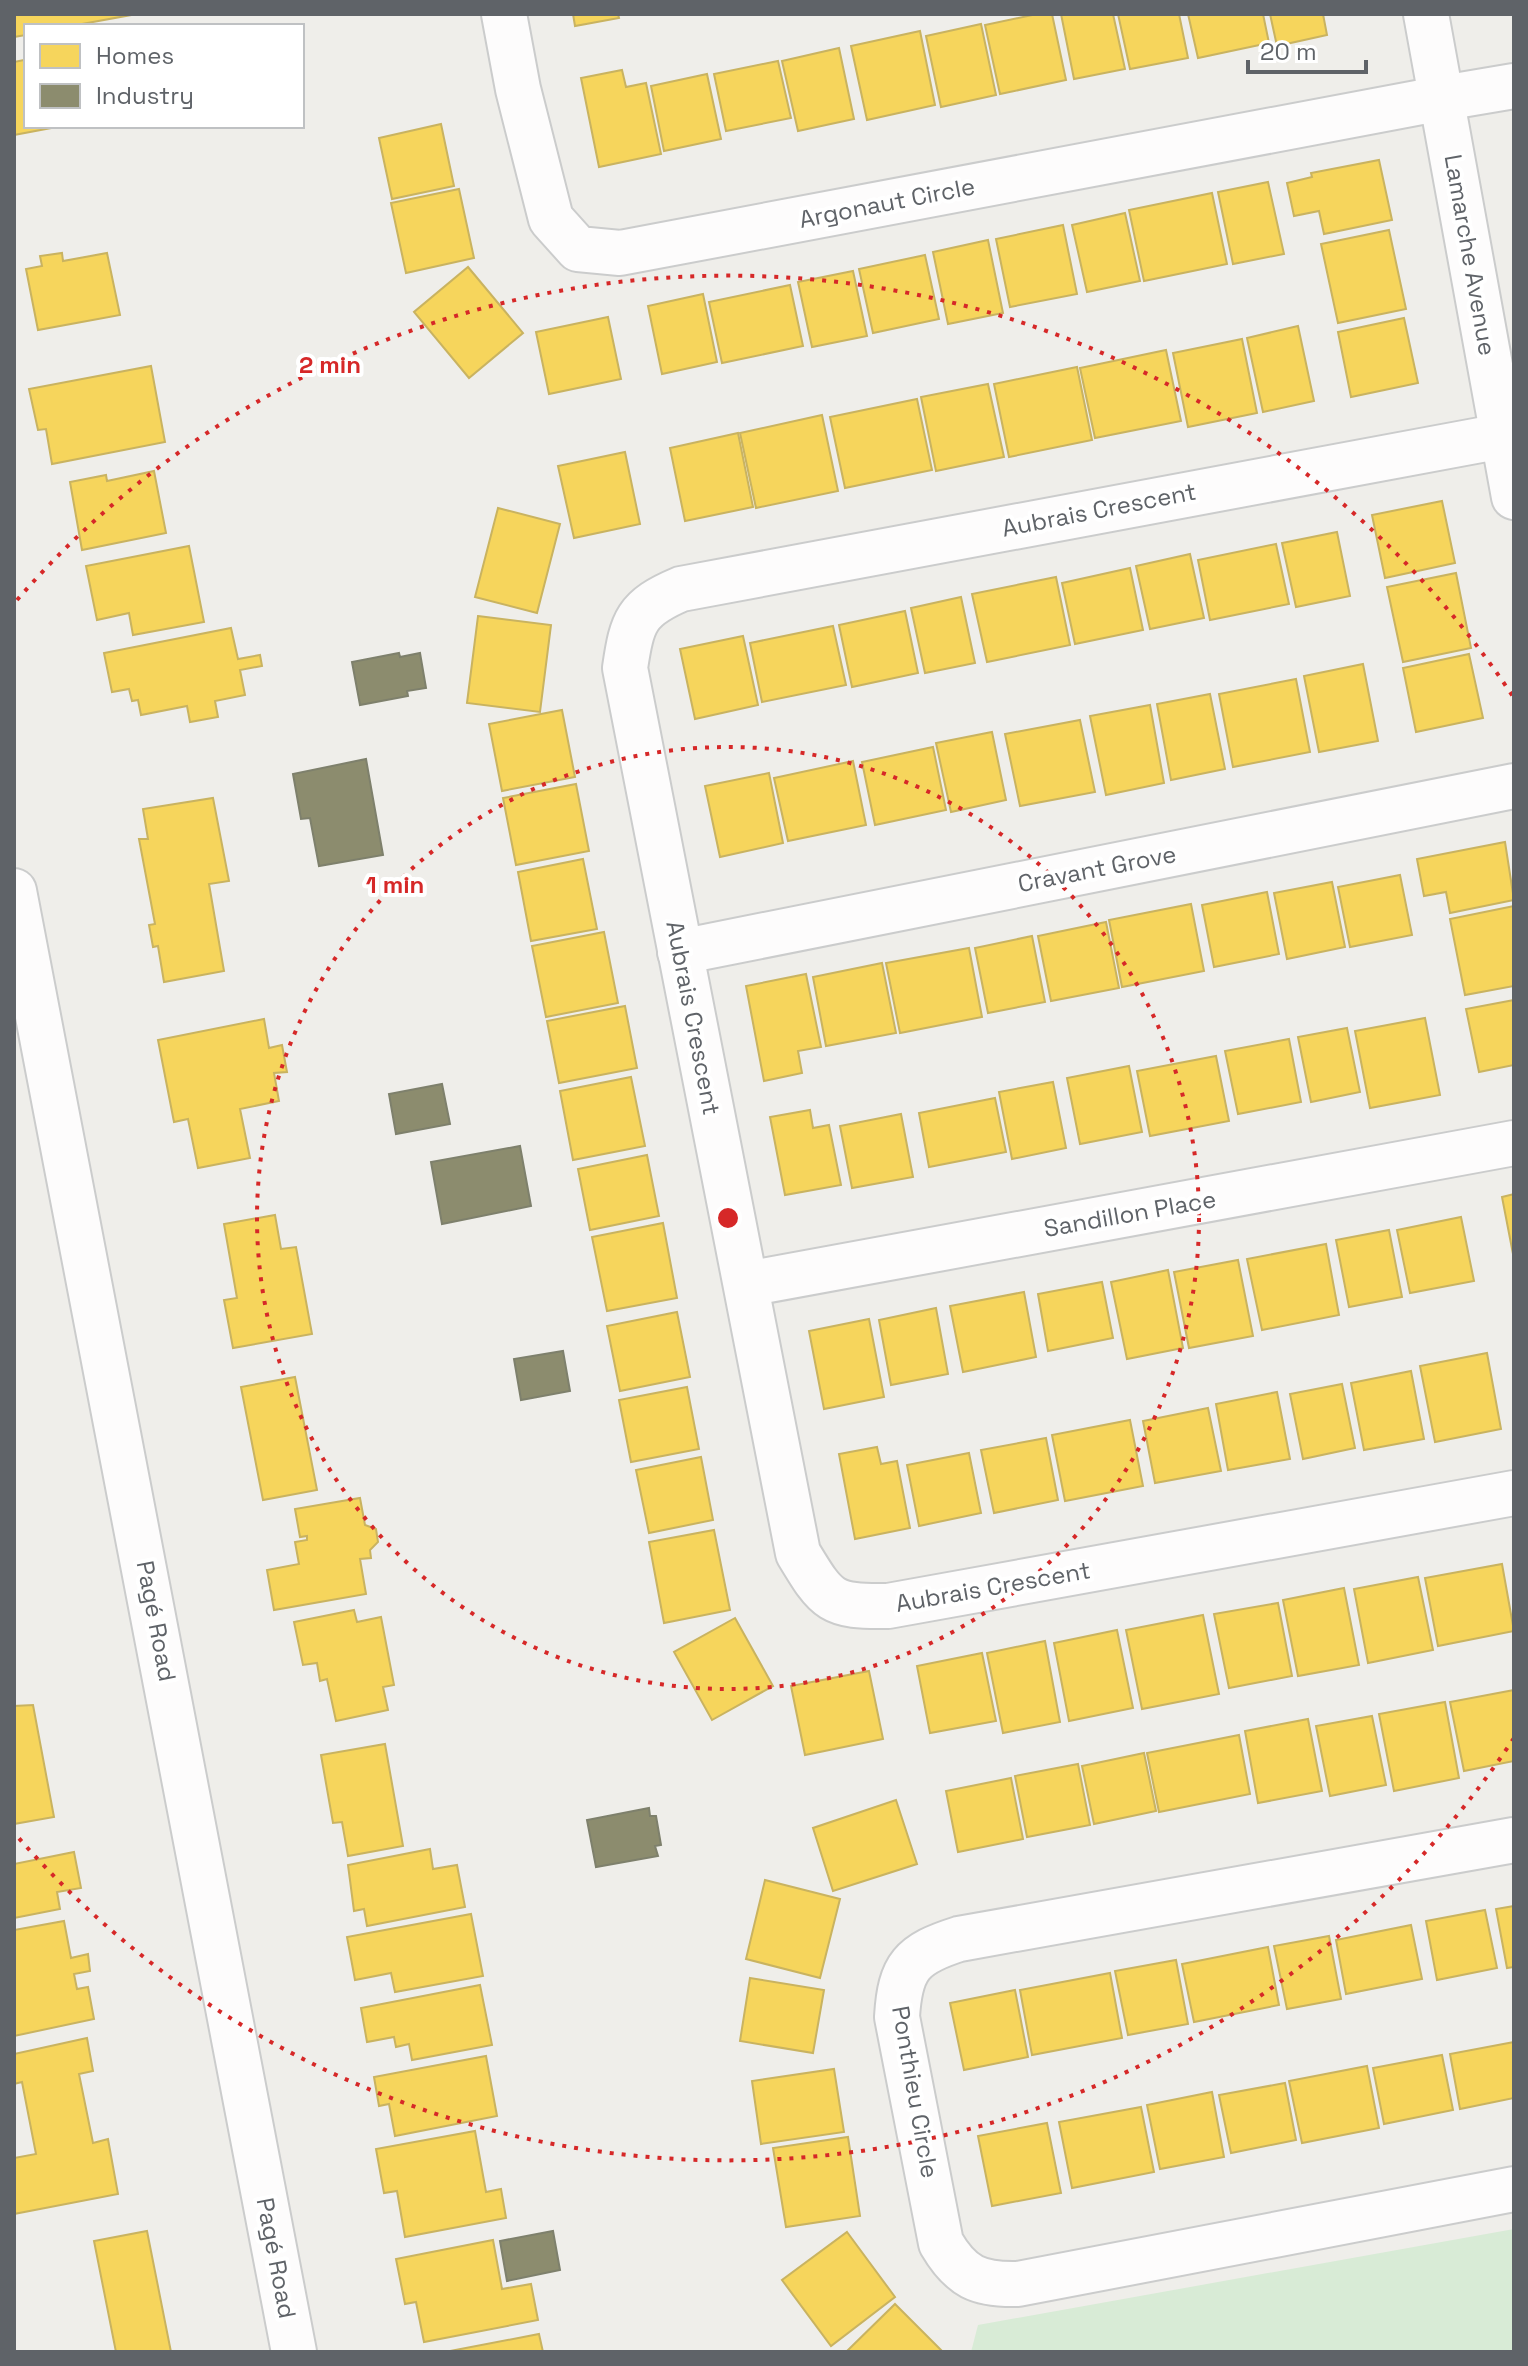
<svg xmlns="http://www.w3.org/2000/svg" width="1528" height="2366" font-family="'Space Grotesk',sans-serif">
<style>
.green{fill:#d8ebd6}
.homes{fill:#f6d55c;stroke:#c9b360;stroke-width:2}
.industry{fill:#8c8c6e;stroke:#7e806c;stroke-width:2}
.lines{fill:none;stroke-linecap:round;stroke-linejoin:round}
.minor-casing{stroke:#cbcccc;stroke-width:48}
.tertiary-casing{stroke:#cbcccc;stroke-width:48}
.minor{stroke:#fdfcfc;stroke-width:44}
.tertiary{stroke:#fdfcfc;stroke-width:44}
.ring{fill:none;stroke:#d62828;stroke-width:4;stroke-dasharray:4 8}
.labels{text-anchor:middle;stroke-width:8;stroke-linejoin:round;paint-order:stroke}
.street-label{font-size:24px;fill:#5f6368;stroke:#fff}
.centre{fill:#d62828;stroke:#fff;stroke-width:4}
.ring-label{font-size:24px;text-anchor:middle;font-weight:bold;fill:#d62828;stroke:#fff;stroke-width:8;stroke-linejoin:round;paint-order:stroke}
</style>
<rect width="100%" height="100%" fill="#efeeea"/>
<polygon class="green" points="1514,2229 1514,2352 971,2352 978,2325"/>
<g class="homes">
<polygon points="14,14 130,14 131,15 71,26 26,26 26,35 14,37"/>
<polygon points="573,14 618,14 619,18 575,26"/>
<polygon points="1037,14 1052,14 1066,80 1000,94 985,25"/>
<polygon points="1061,14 1113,14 1125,69 1074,79"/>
<polygon points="1118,14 1179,14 1188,58 1130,69"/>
<polygon points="1188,14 1263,14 1269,43 1198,58"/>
<polygon points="1270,14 1323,14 1327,35 1277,46"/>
<polygon points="981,24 996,95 941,107 926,36"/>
<polygon points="920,31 935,105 867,120 851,46"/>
<polygon points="839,48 854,119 798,131 782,61"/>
<polygon points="24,60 26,126 62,126 14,135 14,62"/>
<polygon points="778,61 791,118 726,131 714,74"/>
<polygon points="622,70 626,87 646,83 661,154 599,167 581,78"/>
<polygon points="707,74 721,139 664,151 651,86"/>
<polygon points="441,124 454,186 392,199 379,138"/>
<polygon points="1379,160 1392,220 1324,234 1319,211 1294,216 1287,183 1312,177 1311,173"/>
<polygon points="1268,182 1284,254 1233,264 1218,192"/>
<polygon points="459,189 474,258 406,273 391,203"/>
<polygon points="1212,193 1227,264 1144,281 1129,210"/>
<polygon points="1125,213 1140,281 1087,292 1072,225"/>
<polygon points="1063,225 1077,294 1010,307 996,239"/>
<polygon points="1389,230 1406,309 1338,323 1321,244"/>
<polygon points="988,240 1003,313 948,324 933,252"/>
<polygon points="62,253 63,261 107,253 120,315 38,330 26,269 42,266 40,256"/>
<polygon points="925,255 939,319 873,333 859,269"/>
<polygon points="468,267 523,333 469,378 414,312"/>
<polygon points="853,271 867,336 812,347 798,282"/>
<polygon points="790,285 803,346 722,363 709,302"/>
<polygon points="703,294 717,362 662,374 648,306"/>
<polygon points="608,317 621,379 549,394 536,332"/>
<polygon points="1404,318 1418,383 1351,397 1338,332"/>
<polygon points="1298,326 1314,401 1263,412 1247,338"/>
<polygon points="1242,339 1257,413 1188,427 1173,353"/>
<polygon points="1166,350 1181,421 1095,438 1080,368"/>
<polygon points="151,366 165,442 52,464 46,429 38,430 29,389"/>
<polygon points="1077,367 1092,440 1009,457 994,384"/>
<polygon points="988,384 1004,457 936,471 921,397"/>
<polygon points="917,399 932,470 845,488 830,417"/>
<polygon points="822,415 838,491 756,508 740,433"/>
<polygon points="738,433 753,507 685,521 670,448"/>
<polygon points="625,452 640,524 574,538 558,466"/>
<polygon points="154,471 166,533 82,550 70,482 106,475 107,481"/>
<polygon points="1442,501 1455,563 1385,578 1372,515"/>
<polygon points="498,508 560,524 537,613 475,597"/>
<polygon points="1337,532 1350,596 1296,607 1282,543"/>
<polygon points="1276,544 1289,604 1210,620 1198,560"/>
<polygon points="189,546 204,622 133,635 129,613 97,620 86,566"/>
<polygon points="1190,554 1204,618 1150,629 1136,566"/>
<polygon points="1130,568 1143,630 1075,644 1062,583"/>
<polygon points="1456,573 1471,648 1403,662 1387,587"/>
<polygon points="1056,577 1070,645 987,662 972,594"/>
<polygon points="961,597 975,663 925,673 911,608"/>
<polygon points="905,611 918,673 852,687 839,625"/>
<polygon points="478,616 551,625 540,712 467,703"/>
<polygon points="833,626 846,685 762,702 750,643"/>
<polygon points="231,628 238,659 260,655 262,666 240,670 245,695 215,701 218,717 190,722 187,706 141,715 138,700 132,701 129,689 112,692 104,653"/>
<polygon points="743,636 758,705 695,719 680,649"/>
<polygon points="1469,654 1483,718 1416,732 1403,668"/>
<polygon points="1363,664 1378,741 1319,752 1304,676"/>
<polygon points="1296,679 1310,752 1233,767 1219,694"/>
<polygon points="1210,694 1225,769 1171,780 1157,704"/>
<polygon points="1150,705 1164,783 1106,795 1090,716"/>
<polygon points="562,710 575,777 502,791 489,724"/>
<polygon points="1080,720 1095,792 1020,806 1005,734"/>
<polygon points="992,732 1006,800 951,812 936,743"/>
<polygon points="933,747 946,810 875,825 862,762"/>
<polygon points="853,761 866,825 788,841 774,778"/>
<polygon points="769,773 783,843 720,857 705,786"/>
<polygon points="576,784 589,851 516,865 503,798"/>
<polygon points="213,798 229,881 209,884 224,971 164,982 158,946 153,947 149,925 155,924 139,839 148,839 143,809"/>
<polygon points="1505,842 1514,900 1450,913 1446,892 1424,896 1417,859"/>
<polygon points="583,859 597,929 531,941 518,872"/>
<polygon points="1400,875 1412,935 1350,947 1338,887"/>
<polygon points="1332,882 1345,947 1287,959 1274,893"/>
<polygon points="1267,892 1279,954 1214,967 1202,905"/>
<polygon points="1191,904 1204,971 1122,987 1109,920"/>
<polygon points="1514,906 1514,986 1465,995 1450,919"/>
<polygon points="1106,922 1119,988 1051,1001 1038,936"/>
<polygon points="604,932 618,1003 546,1017 532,946"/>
<polygon points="1032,936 1045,1002 988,1013 975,948"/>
<polygon points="969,948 982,1017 900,1033 886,963"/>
<polygon points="882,963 896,1033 826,1046 813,977"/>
<polygon points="806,974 821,1047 798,1051 802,1073 764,1081 746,986"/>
<polygon points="1514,1000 1514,1065 1479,1072 1466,1009"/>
<polygon points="625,1006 637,1068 559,1083 547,1021"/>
<polygon points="1425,1018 1440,1095 1370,1108 1355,1031"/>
<polygon points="264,1019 269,1048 282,1045 287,1072 274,1073 279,1101 240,1109 250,1158 198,1168 188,1119 174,1122 158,1040"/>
<polygon points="1347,1028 1360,1092 1311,1102 1298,1037"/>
<polygon points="1289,1039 1301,1102 1238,1114 1225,1051"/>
<polygon points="1216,1056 1229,1121 1150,1136 1137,1071"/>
<polygon points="1129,1066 1142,1132 1080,1144 1067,1078"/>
<polygon points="631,1077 645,1146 573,1160 560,1091"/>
<polygon points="1053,1082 1066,1148 1012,1159 999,1092"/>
<polygon points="995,1098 1006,1152 929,1167 919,1113"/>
<polygon points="810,1110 813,1128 829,1125 841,1185 785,1195 770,1117"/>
<polygon points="901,1114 913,1177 852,1188 840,1126"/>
<polygon points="647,1155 659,1216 590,1230 578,1169"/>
<polygon points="1514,1194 1514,1254 1513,1254 1502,1197"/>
<polygon points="275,1215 281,1249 296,1247 312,1334 233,1348 224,1300 237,1298 224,1224"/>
<polygon points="1461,1217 1474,1281 1410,1293 1397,1230"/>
<polygon points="663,1223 677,1298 607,1311 592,1237"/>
<polygon points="1389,1230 1402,1297 1349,1307 1336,1240"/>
<polygon points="1326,1244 1339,1315 1262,1330 1247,1259"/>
<polygon points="1238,1260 1253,1336 1189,1348 1174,1272"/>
<polygon points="1168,1270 1183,1348 1127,1359 1111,1282"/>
<polygon points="1102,1282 1113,1338 1048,1351 1038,1294"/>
<polygon points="1024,1292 1036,1357 963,1372 950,1306"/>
<polygon points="936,1308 948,1374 891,1385 879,1320"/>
<polygon points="677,1312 690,1377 620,1391 607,1326"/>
<polygon points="869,1319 884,1397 824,1409 809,1331"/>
<polygon points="1487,1353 1501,1429 1435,1442 1420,1366"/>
<polygon points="1411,1371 1424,1439 1364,1450 1351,1383"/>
<polygon points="295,1377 317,1490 263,1500 241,1387"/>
<polygon points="1342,1384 1355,1448 1303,1459 1290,1394"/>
<polygon points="687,1387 699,1449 631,1462 619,1400"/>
<polygon points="1277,1392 1290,1459 1228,1470 1216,1404"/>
<polygon points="1208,1408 1221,1471 1155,1483 1143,1421"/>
<polygon points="1130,1420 1143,1486 1065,1501 1052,1435"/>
<polygon points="1046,1438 1058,1500 994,1513 981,1450"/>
<polygon points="877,1447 881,1464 897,1461 910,1528 855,1539 839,1454"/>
<polygon points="969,1453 981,1513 919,1526 907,1465"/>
<polygon points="701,1457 713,1520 649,1533 636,1470"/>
<polygon points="360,1498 365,1525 376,1529 378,1542 370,1550 371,1558 360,1559 366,1594 274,1610 267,1570 299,1564 295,1542 307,1540 307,1536 300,1537 295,1509"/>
<polygon points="714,1530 730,1610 664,1623 649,1542"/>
<polygon points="1502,1564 1514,1631 1438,1646 1425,1578"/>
<polygon points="1418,1577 1433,1650 1368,1663 1354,1589"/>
<polygon points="1344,1588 1359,1665 1298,1676 1283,1600"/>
<polygon points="1278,1603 1292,1676 1229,1688 1214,1614"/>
<polygon points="354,1610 357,1622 381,1617 394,1685 383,1687 388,1710 336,1721 327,1679 320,1681 317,1663 303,1665 294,1622"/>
<polygon points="1203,1615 1219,1694 1142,1709 1126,1630"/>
<polygon points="735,1618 773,1686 712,1720 674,1652"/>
<polygon points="1117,1630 1133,1708 1069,1721 1054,1643"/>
<polygon points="1045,1641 1060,1722 1003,1733 987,1653"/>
<polygon points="982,1653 996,1721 930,1733 917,1666"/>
<polygon points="869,1671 883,1739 805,1755 791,1686"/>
<polygon points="1514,1690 1514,1761 1464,1771 1450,1702"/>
<polygon points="1445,1702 1459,1778 1394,1791 1379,1714"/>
<polygon points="33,1705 54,1817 14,1824 14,1706"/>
<polygon points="1372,1716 1386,1785 1330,1796 1316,1726"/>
<polygon points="1308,1719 1322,1791 1258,1803 1245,1731"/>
<polygon points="1239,1735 1250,1794 1159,1812 1147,1753"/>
<polygon points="385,1744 403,1846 348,1856 342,1822 333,1823 321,1755"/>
<polygon points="1144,1753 1156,1811 1094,1824 1082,1766"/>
<polygon points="1078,1764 1090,1825 1027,1837 1015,1776"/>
<polygon points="1011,1778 1023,1839 958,1852 946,1791"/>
<polygon points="896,1800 917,1864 833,1891 813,1828"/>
<polygon points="430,1849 433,1869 457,1865 465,1907 367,1926 364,1909 354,1911 348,1865"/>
<polygon points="74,1852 81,1888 57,1892 60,1909 14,1918 14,1864"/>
<polygon points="765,1880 840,1899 820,1978 746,1959"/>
<polygon points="1514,1906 1514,1967 1507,1968 1496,1909"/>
<polygon points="1485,1910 1497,1968 1437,1980 1426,1921"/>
<polygon points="471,1914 483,1976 395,1992 391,1973 355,1980 347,1937"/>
<polygon points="64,1921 71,1958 88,1954 90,1971 74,1974 77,1989 88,1987 94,2019 14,2036 14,1930"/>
<polygon points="1411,1925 1422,1979 1346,1994 1336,1940"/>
<polygon points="1329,1936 1341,1999 1287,2009 1274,1946"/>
<polygon points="1268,1947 1279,2005 1194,2022 1182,1964"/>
<polygon points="1176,1960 1188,2024 1128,2035 1115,1971"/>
<polygon points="1110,1973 1122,2038 1032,2055 1020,1990"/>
<polygon points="750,1978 824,1990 813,2053 740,2041"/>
<polygon points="480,1985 492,2045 412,2060 409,2044 396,2047 394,2037 367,2042 361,2008"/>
<polygon points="1015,1990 1028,2057 964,2070 950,2003"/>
<polygon points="87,2038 93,2071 79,2074 93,2143 108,2139 118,2194 14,2214 14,2158 36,2154 22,2082 14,2084 14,2054"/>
<polygon points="1514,2042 1514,2098 1460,2109 1450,2054"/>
<polygon points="1442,2055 1453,2110 1384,2124 1373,2068"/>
<polygon points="486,2056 497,2116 395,2136 389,2104 379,2106 374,2077"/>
<polygon points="1367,2066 1379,2128 1302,2143 1289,2081"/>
<polygon points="834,2069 844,2132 761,2144 752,2081"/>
<polygon points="1285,2083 1296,2140 1231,2153 1219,2095"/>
<polygon points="1212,2092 1224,2157 1160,2169 1147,2105"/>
<polygon points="1141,2107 1154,2172 1072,2188 1059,2122"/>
<polygon points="1047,2123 1061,2193 992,2206 978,2136"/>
<polygon points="475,2131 486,2192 501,2189 506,2218 405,2237 397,2191 384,2193 376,2149"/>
<polygon points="848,2137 860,2216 786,2227 773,2148"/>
<polygon points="147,2231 171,2352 116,2352 94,2241"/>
<polygon points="847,2232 895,2297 831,2346 782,2280"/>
<polygon points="493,2240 502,2289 531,2284 538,2320 424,2342 416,2302 405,2304 396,2259"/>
<polygon points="895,2304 943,2352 846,2352"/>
<polygon points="539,2334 543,2352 445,2352"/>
</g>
<g class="industry">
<polygon points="399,653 400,657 420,653 426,688 407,691 408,696 360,705 352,662"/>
<polygon points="366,759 383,855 319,866 310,818 301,819 293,774"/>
<polygon points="442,1084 450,1124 396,1134 389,1094"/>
<polygon points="520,1146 531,1206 442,1224 431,1162"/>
<polygon points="563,1351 570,1391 521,1400 514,1359"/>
<polygon points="649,1808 650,1816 656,1816 661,1845 655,1846 658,1856 596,1867 587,1820"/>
<polygon points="553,2231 560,2270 507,2281 500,2241"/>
</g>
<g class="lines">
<defs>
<g id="minor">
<polyline points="504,14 518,89 551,219 578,249 620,253 1443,98"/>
<path d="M1502 436 681 589C636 608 632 621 625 668L798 1553C827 1601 830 1607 888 1606L1514 1493"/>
<polyline points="680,952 1514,786"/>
<polyline points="747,1284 1514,1143"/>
<path d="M1514 1840 959 1939C912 1954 900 1966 897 2017L941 2243C961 2277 978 2285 1018 2284L1514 2189"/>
</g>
<g id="tertiary">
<polyline points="1426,14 1514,497"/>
<polyline points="1443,98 1514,86"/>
<polyline points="14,891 294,2352"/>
</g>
</defs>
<use href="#minor" class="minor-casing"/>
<use href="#tertiary" class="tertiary-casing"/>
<use href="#minor" class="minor"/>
<use href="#tertiary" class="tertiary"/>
</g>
<g class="ring">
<circle cx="728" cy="1218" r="471"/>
<path d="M1514 1738A942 942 0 0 1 17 1836M17 600A942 942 0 0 1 1514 698"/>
</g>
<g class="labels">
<g class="street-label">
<text transform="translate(887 203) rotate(-11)" y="8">Argonaut Circle</text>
<text transform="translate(1470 255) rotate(80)" y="8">Lamarche Avenue</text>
<text transform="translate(1099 510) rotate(-11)" y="8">Aubrais Crescent</text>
<text transform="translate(1097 869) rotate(-11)" y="8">Cravant Grove</text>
<text transform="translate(693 1018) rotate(79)" y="8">Aubrais Crescent</text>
<text transform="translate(1130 1214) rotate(-10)" y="8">Sandillon Place</text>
<text transform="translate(993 1587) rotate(-10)" y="8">Aubrais Crescent</text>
<text transform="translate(156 1621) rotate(79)" y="8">Pagé Road</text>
<text transform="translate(915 2092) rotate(80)" y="8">Ponthieu Circle</text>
<text transform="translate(276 2258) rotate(79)" y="8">Pagé Road</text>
</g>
</g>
<circle cx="728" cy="1218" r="12" class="centre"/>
<g class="ring-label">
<text x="330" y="373">2 min</text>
<text x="395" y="893">1 min</text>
</g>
<rect width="1528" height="2366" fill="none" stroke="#5f6368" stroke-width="32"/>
<rect x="24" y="24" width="280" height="104" fill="#ffffff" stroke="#bfc1c3" stroke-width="2"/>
<rect x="40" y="44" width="40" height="24" fill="#f6d55c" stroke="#bfc1c3" stroke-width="2"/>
<text x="96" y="64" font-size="24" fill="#5f6368">Homes</text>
<rect x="40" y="84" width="40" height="24" fill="#8c8c6e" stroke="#bfc1c3" stroke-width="2"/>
<text x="96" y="104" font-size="24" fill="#5f6368">Industry</text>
<path d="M1248 60v12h118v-12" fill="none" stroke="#5f6368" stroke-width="4"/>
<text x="1260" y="60" font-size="24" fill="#5f6368" stroke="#ffffff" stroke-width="6" paint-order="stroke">20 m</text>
</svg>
